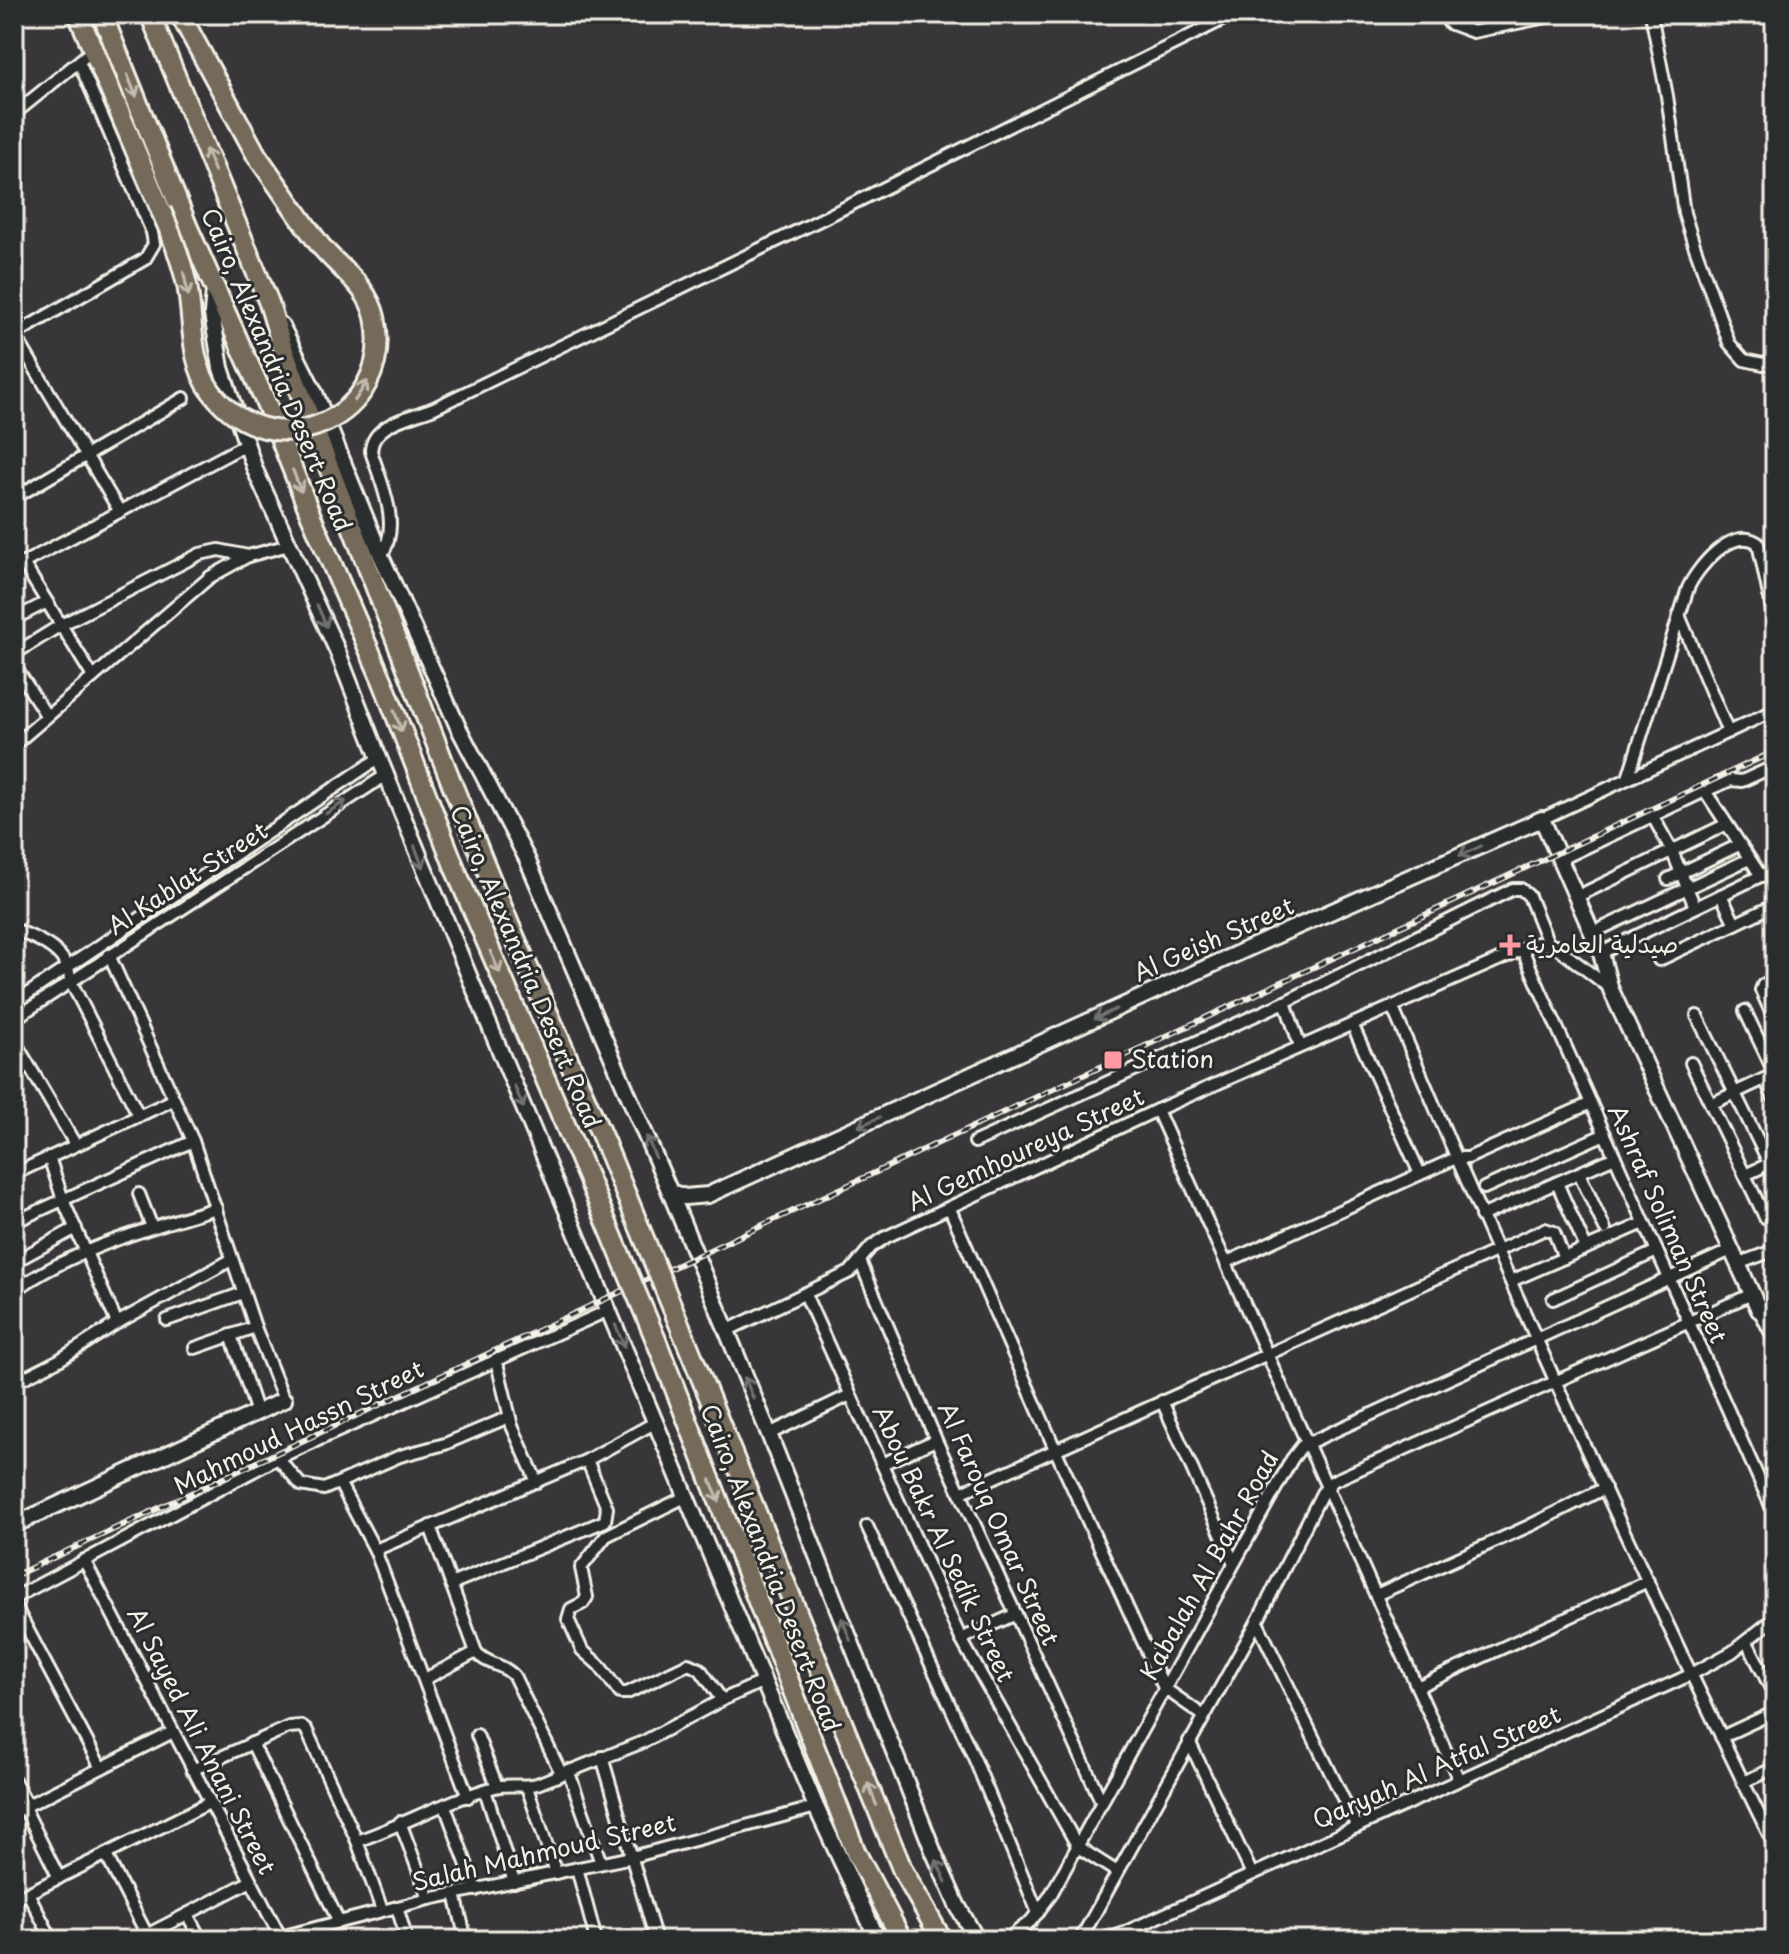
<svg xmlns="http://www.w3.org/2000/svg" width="1789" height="1954" font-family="'Playpen Sans','Playpen Sans Arabic',sans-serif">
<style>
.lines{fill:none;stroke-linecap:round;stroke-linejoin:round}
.street-casing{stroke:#f4f1e8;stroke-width:16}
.secondary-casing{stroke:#f4f1e8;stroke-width:20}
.highway-casing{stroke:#f4f1e8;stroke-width:24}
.street{stroke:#2a2d2e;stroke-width:10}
.secondary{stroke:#2a2d2e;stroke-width:14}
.highway{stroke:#746a5a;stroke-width:18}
.rail-casing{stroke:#f4f1e8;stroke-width:6}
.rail{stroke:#2a2d2e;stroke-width:3;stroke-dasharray:9;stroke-linecap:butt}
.highway-bridge-casing{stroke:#f4f1e8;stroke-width:24;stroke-linecap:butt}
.highway-bridge{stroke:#746a5a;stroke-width:18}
.oneway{stroke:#c1bbaf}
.oneway2{stroke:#71726f}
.poi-dot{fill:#ff9aa2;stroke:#2a2d2e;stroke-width:3}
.labels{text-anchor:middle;stroke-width:6;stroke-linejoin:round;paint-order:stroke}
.street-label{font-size:24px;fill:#f4f1e8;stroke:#2a2d2e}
.poi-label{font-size:24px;fill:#f4f1e8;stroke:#2a2d2e;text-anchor:start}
</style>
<rect width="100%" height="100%" fill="#383639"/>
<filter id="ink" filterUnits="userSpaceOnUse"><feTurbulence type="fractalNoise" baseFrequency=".0125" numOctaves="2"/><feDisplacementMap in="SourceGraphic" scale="16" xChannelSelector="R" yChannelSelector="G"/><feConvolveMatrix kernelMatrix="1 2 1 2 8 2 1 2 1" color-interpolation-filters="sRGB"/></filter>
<g filter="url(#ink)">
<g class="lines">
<defs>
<g id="street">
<polyline points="1445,14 1449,23 1473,32 1561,14"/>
<polyline points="1651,14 1667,96 1684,213 1693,242 1729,343 1744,360 1763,364 1775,362"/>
<polyline points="14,114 93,50"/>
<polyline points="14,335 145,259 154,244 152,232 79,62"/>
<polyline points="15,335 120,512"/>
<polyline points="14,498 184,398"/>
<path d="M381 556C402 525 381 483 371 451 372 423 412 417 434 408L832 214 1234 14"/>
<polyline points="23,563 93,677"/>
<polyline points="14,568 245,445"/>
<polyline points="1679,615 1728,732"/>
<polyline points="14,619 47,602"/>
<polyline points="14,654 61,625 200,554 219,550 248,556"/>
<polyline points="14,665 46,715"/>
<polyline points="14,745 210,577 248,556 289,545"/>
<path d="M1628 778 1688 588C1697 568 1732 525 1758 543L1775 624"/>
<polyline points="1705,791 1761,876"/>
<polyline points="1652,815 1672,851 1695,907"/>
<polyline points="1542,819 1775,710"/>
<polyline points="1559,860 1705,791 1731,780 1742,781 1775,766"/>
<polyline points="1668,879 1739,845"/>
<polyline points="1721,895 1735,924"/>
<polyline points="1576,897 1725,825"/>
<path d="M14 929C37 939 69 950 70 980L139 1116"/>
<polyline points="1592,933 1749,859"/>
<polyline points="1522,949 1775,1515"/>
<polyline points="1601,953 1775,869"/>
<polyline points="109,955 193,1141 255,1327 284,1400"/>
<polyline points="1659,960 1775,905"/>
<polyline points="1775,979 1763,985 1761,990 1775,1021"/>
<polyline points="1285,1002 1300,1046"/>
<polyline points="14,1003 379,758"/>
<path d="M1392 1006C1511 1290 1639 1571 1775 1847"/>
<polyline points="1745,1011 1775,1074"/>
<polyline points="1697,1016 1775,1175"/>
<polyline points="14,1019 386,775"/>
<polyline points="1352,1024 1420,1174"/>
<polyline points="14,1040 75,1144"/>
<polyline points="1691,1063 1765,1217 1769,1219 1775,1217"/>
<polyline points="1765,1079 1775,1101"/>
<polyline points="1711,1104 1775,1074"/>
<polyline points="1157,1110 1459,1780"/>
<polyline points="975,1142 1285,1002 1513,889 1521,889 1529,896 1548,943"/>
<polyline points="49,1157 63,1200 117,1323"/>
<polyline points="1579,1173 1605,1229"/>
<polyline points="14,1174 173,1100"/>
<polyline points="1745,1175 1773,1162"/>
<polyline points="1557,1183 1586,1248"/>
<polyline points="1484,1188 1605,1134"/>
<polyline points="139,1194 152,1227"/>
<polyline points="950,1209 1055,1449 1164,1688 1204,1716"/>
<polyline points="1481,1216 1615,1157"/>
<polyline points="14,1222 193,1141"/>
<polyline points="860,1261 936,1440 1102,1803"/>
<polyline points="14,1262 76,1228"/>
<polyline points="1227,1262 1456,1158 1468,1158 1591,1103"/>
<polyline points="1737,1264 1775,1250"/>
<polyline points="1511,1281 1644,1223"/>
<path d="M14 1291C73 1249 147 1229 216 1208"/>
<polyline points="805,1294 961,1639 1078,1847 1117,1872"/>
<polyline points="1553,1299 1657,1251"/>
<polyline points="1759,1310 1775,1341"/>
<polyline points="167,1320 243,1293"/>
<polyline points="726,1331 850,1272 871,1247 886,1237 1157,1110 1537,943 1555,946 1610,988"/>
<polyline points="231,1335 257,1413"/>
<polyline points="195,1348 255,1327"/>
<polyline points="496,1359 512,1426 537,1482"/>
<polyline points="14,1383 59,1360 117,1323 231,1260"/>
<polyline points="1162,1401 1233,1561"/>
<polyline points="769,1434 850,1395"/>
<polyline points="278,1458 301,1485 324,1489 400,1456 445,1444 509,1417"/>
<polyline points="882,1464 936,1440"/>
<polyline points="340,1484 375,1550 468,1797"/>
<polyline points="960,1493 1545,1229 1554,1232 1564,1258"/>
<polyline points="687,1496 606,1536 581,1568 587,1597 583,1603 571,1609 568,1619 582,1650 599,1665 620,1693 627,1693 688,1664 700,1669 722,1700"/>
<path d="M430 1526 476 1652C486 1665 503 1663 514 1676L561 1773"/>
<polyline points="867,1526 975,1760 1038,1913"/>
<polyline points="375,1550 587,1460 656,1422"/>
<polyline points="84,1560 282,1940"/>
<polyline points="451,1584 605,1521 607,1508 587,1460"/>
<polyline points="1376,1595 1529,1526 1605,1488"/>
<polyline points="14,1598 278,1458 609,1310"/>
<polyline points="14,1604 101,1768"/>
<polyline points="1257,1622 1357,1827"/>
<polyline points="961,1639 1016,1614"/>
<polyline points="1747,1642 1775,1696"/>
<polyline points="425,1679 476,1652"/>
<polyline points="1417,1687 1648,1581"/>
<polyline points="477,1735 497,1786"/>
<polyline points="1721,1737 1775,1712"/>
<polyline points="1189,1741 1252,1874"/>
<polyline points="252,1743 339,1922"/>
<polyline points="602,1757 656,1940"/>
<polyline points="192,1770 289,1727 301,1726 306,1729 357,1841 382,1910"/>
<polyline points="568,1770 601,1863"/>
<polyline points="14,1780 27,1804"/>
<polyline points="1743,1782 1775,1768"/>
<polyline points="527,1787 556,1873"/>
<polyline points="485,1790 514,1882"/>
<polyline points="445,1806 476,1890"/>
<polyline points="24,1807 59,1878"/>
<polyline points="14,1812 173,1732"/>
<polyline points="400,1822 429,1899"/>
<path d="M357 1841C403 1825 447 1800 495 1787 509 1783 523 1788 537 1784L643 1742 722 1700 764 1681"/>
<polyline points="106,1855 147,1935"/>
<polyline points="577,1868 596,1940"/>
<polyline points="28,1893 52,1940"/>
<polyline points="455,1894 466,1940"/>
<polyline points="14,1900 209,1803"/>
<polyline points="397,1907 407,1940"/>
<polyline points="187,1914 201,1940"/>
<polyline points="280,1937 429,1899 632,1857 816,1807"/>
<polyline points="137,1940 251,1881"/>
<polyline points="1006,1940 1031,1921 1050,1896 1292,1459 1302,1446 1731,1250"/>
<polyline points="1080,1940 1257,1622 1322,1493 1333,1481 1752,1294"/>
<polyline points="1108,1940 1690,1675 1732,1652 1775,1618"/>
</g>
<g id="secondary">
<polyline points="214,290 212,314 221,368 255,470 337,650 379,758 493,1034 816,1807 878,1940"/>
<polyline points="281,325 315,393 381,556 458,727 527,859 670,1192 769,1434 934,1853 957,1905 977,1940"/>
<polyline points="670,1192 685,1197 708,1195 1271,938 1542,819 1601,953 1611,990 1752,1294 1759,1310 1775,1302"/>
<polyline points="14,1525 284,1400"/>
</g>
<g id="highway">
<polyline points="78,14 161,211"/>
<polyline points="102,14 188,228 267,405 311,516 383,682 456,871 577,1152"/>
<polyline points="150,14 269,303 282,346 452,784 509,924 604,1141"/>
<polyline points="180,14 257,156"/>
<polyline points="682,1331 903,1871 942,1940"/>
<polyline points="656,1340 856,1853 902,1940"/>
</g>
</defs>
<use href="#street" class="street-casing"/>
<use href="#secondary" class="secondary-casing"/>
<use href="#highway" class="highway-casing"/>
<use href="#street" class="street"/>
<use href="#secondary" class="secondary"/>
<use href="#highway" class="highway"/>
<defs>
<polyline id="rail" points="14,1576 1775,751"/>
</defs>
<use href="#rail" class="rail-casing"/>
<use href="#rail" class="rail"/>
<defs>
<g id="highway-bridge">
<path d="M161 211C172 235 181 259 187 285 194 320 189 361 211 391 272 473 397 418 375 317 367 284 340 270 320 245 298 216 278 185 257 156"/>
<polyline points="604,1141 682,1331"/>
<polyline points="577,1152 656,1340"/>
</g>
</defs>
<use href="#highway-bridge" class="highway-bridge-casing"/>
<use href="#highway-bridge" class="highway-bridge"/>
</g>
<defs><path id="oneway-shaft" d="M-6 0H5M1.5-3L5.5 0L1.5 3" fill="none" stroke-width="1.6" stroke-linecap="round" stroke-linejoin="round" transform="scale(2)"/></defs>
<g class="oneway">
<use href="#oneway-shaft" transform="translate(132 86) rotate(68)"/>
<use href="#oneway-shaft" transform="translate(210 160) rotate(-112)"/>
<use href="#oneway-shaft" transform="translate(186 284) rotate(78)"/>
<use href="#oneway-shaft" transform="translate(361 391) rotate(-57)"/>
<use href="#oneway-shaft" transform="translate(297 481) rotate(69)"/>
<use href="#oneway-shaft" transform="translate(398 721) rotate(70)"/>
<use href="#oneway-shaft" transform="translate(495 962) rotate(66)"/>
<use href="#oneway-shaft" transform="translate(715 1491) rotate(69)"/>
<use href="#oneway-shaft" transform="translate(872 1794) rotate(-112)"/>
</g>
<g class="oneway2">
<use href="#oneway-shaft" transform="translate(322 616) rotate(66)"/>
<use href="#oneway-shaft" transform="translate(336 807) rotate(-33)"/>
<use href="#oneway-shaft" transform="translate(1470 851) rotate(156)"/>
<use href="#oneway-shaft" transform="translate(419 857) rotate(68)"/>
<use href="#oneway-shaft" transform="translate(1105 1014) rotate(155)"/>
<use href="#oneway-shaft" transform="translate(519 1097) rotate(67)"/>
<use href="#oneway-shaft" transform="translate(869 1122) rotate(156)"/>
<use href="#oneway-shaft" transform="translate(651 1147) rotate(-113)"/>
<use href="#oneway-shaft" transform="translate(620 1336) rotate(67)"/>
<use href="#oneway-shaft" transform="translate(749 1388) rotate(-113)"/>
<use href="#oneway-shaft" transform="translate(846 1629) rotate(-111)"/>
<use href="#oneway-shaft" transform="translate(941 1871) rotate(-114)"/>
</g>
</g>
<g class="poi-dot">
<path d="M1506 933h8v8h8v8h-8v8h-8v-8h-8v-8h8z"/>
<rect x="1103" y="1050" width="20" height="20" rx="4"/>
</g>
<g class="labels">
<g class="street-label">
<text transform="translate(276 370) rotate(67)" y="8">Cairo, Alexandria Desert Road</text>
<text transform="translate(188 879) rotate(-33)" y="8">Al Kablat Street</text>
<text transform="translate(1214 940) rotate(-24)" y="8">Al Geish Street</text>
<text transform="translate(525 967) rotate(67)" y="8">Cairo, Alexandria Desert Road</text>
<text transform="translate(1026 1150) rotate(-25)" y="8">Al Gemhoureya Street</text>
<text transform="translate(1667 1224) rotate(66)" y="8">Ashraf Soliman Street</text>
<text transform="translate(299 1428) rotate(-26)" y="8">Mahmoud Hassn Street</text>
<text transform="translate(998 1524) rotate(66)" y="8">Al Farouq Omar Street</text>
<text transform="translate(943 1544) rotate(65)" y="8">Abou Bakr Al Sedik Street</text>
<text transform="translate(1210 1566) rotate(-61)" y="8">Kabalah Al Bahr Road</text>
<text transform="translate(770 1568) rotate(69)" y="8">Cairo, Alexandria Desert Road</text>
<text transform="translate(201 1741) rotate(63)" y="8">Al Sayed Ali Anani Street</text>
<text transform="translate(1437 1768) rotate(-24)" y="8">Qaryah Al Atfal Street</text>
<text transform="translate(544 1853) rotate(-13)" y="8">Salah Mahmoud Street</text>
</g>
<g class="poi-label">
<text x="1526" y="953">صيدلية العامرية</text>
<text x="1131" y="1068">Station</text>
</g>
</g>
<rect width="1789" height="1954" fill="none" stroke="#2a2d2e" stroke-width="48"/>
<rect x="24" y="24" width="1741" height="1906" fill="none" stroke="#f4f1e8" stroke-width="3" filter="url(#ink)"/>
</svg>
